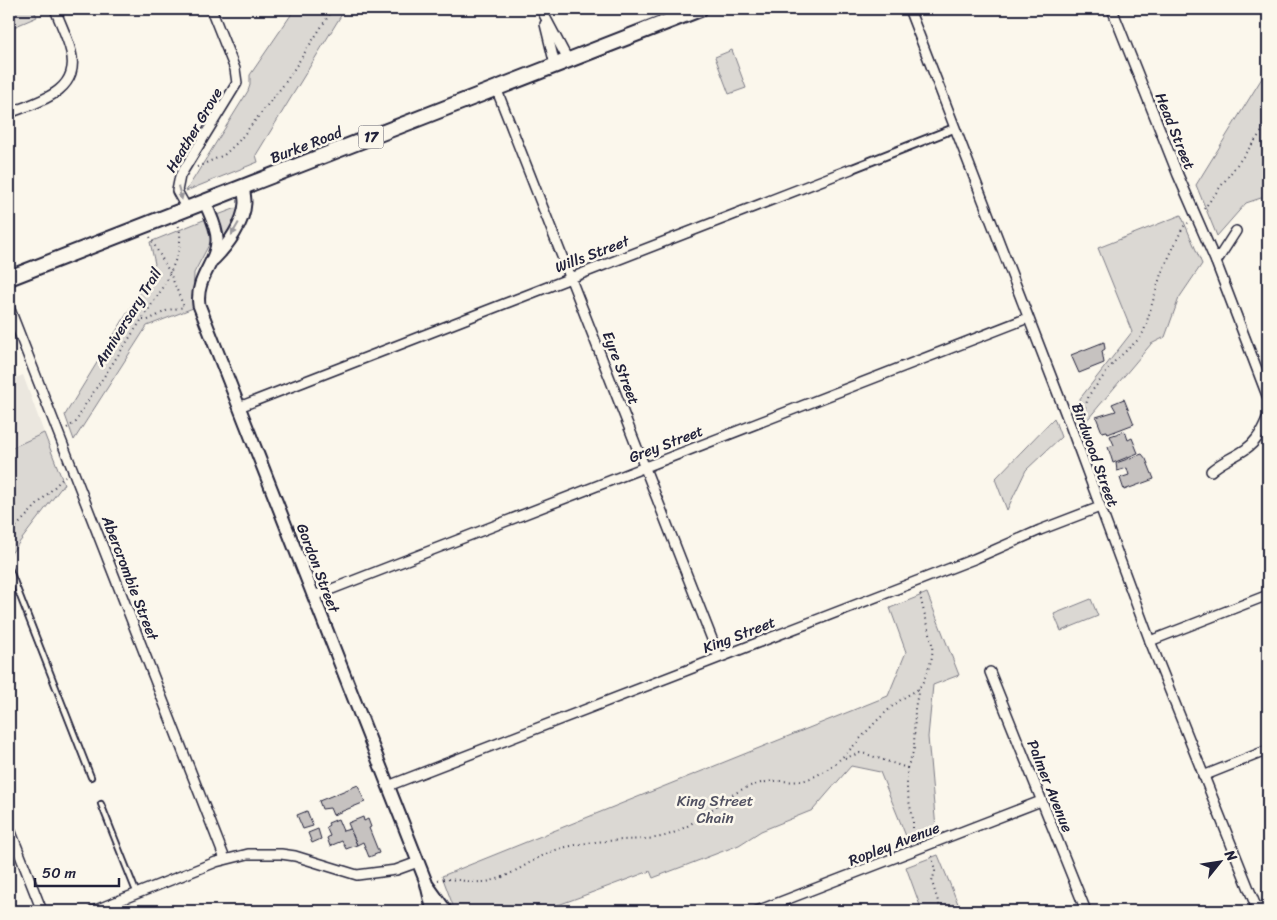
<svg xmlns="http://www.w3.org/2000/svg" width="1277" height="920" font-family="Sriracha,sans-serif">
<style>
.built{fill:#ebe7df}
.green{fill:#dbd8d3;stroke:#7e7d87}
.building{fill:#c6c2c0;stroke:#22223b}
.lines{fill:none;stroke-linecap:round;stroke-linejoin:round}
.service-casing{stroke:#22223b;stroke-width:8}
.pedestrian-casing{stroke:#22223b;stroke-width:11}
.minor-casing{stroke:#22223b;stroke-width:12}
.tertiary-casing{stroke:#22223b;stroke-width:15}
.primary-casing{stroke:#22223b;stroke-width:18}
.path{stroke:#22223b;stroke-width:2;stroke-dasharray:1 4;stroke-linecap:butt}
.service{stroke:#fbf7ec;stroke-width:4.5}
.pedestrian{stroke:#fbf7ec;stroke-width:7}
.minor{stroke:#fbf7ec;stroke-width:9}
.tertiary{stroke:#fbf7ec;stroke-width:11}
.primary{stroke:#fbf7ec;stroke-width:14}
.oneway{fill:#99979c}
.labels{text-anchor:middle;stroke-width:5;stroke-linejoin:round;paint-order:stroke}
.shield{fill:#fbf7ec;stroke:#636270;stroke-width:1}
.shield-label{font-size:14px;font-weight:bold;fill:#22223b}
.street-label{font-size:15px;fill:#22223b;stroke:#fbf7ec}
.park-label{font-size:15px;fill:#505061;stroke:#fbf7ec}
</style>
<rect width="100%" height="100%" fill="#fbf7ec"/>
<filter id="ink" filterUnits="userSpaceOnUse"><feTurbulence type="fractalNoise" baseFrequency=".02" numOctaves="2"/><feDisplacementMap in="SourceGraphic" scale="10" xChannelSelector="R" yChannelSelector="G"/><feConvolveMatrix kernelMatrix="1 2 1 2 8 2 1 2 1" color-interpolation-filters="sRGB"/></filter>
<g filter="url(#ink)">
<polygon class="built" points="23,375 44,433 9,449 9,381"/>
<g class="green">
<polygon points="9,9 33,9 37,17 9,29"/>
<polygon points="295,9 345,9 256,155 258,162 186,191 248,91 250,85 250,75"/>
<polygon points="732,50 746,88 729,94 715,57"/>
<polygon points="1268,72 1268,189 1261,198 1246,203 1217,236 1196,185 1262,78"/>
<polygon points="242,206 238,220 223,241 215,216"/>
<polygon points="1181,215 1202,264 1179,298 1165,337 1151,344 1083,425 1075,405 1132,332 1098,248"/>
<polygon points="206,219 212,239 194,273 193,308 147,326 74,440 65,415 128,312 155,264 150,242"/>
<polygon points="1054,418 1061,437 1026,470 1007,510 995,479"/>
<polygon points="44,433 64,484 9,556 9,449"/>
<polygon points="927,593 959,675 933,685 928,737 936,829 908,841 880,772 851,766 813,810 761,831 739,845 653,878 650,871 542,911 455,911 442,876 888,696 906,652 890,608"/>
<polygon points="1091,599 1098,616 1061,631 1054,614"/>
<polygon points="938,855 961,911 922,911 906,867"/>
</g>
<g class="building">
<polygon points="1104,342 1105,349 1102,351 1104,363 1079,373 1071,355"/>
<polygon points="1124,399 1134,424 1108,434 1107,431 1102,432 1096,417 1116,411 1112,404"/>
<polygon points="1125,431 1128,440 1132,438 1138,453 1113,463 1108,447 1114,445 1110,436"/>
<polygon points="1142,454 1146,459 1154,479 1124,490 1120,478 1129,475 1127,468 1117,471 1116,463"/>
<polygon points="358,785 365,802 333,815 330,808 322,809 319,801"/>
<polygon points="307,811 313,826 303,829 297,815"/>
<polygon points="363,817 364,821 368,819 371,827 369,828 379,853 369,857 363,842 357,845 348,823"/>
<polygon points="338,819 343,831 350,829 357,845 346,849 342,841 330,846 327,838 330,836 326,827 329,825 328,823"/>
<polygon points="318,829 321,839 312,843 308,833"/>
</g>
<g class="lines">
<defs>
<g id="service">
<polyline points="9,568 91,777"/>
<polyline points="101,804 137,894"/>
</g>
<polyline id="pedestrian" points="851,169 955,128"/>
<g id="minor">
<polyline points="541,9 568,60"/>
<polyline points="909,9 1070,425 1150,641 1257,909"/>
<polyline points="1112,9 1178,175 1216,262 1268,398"/>
<polyline points="545,24 555,65"/>
<polyline points="496,88 719,657"/>
<path d="M9 113C37 102 81 92 71 52 68 38 60 23 55 9"/>
<polyline points="187,209 177,191 180,176 237,83 235,69 211,9"/>
<polyline points="1216,262 1236,231"/>
<polyline points="9,307 225,859"/>
<polyline points="239,407 851,169"/>
<path d="M1211 471C1225 458 1246 454 1257 438 1262 432 1265 424 1268 417"/>
<polyline points="314,596 1028,318"/>
<polyline points="1150,641 1268,595"/>
<polyline points="990,672 1086,911"/>
<polyline points="1203,776 1268,750"/>
<polyline points="388,786 974,559 1040,530 1100,507"/>
<polyline points="9,827 42,911"/>
<polyline points="93,911 216,862 248,854 281,854 295,856 357,875 396,870 418,862"/>
<polyline points="757,911 1041,801"/>
<polyline points="1252,911 1268,905"/>
</g>
<g id="tertiary">
<path d="M205 202C209 213 217 227 217 239 218 262 195 277 199 305L426 882 433 911"/>
<path d="M214 259C228 245 244 223 245 203 245 198 244 192 243 187"/>
<polyline points="428,886 446,911"/>
</g>
<polyline id="primary" points="9,278 700,9"/>
</defs>
<use href="#service" class="service-casing"/>
<use href="#pedestrian" class="pedestrian-casing"/>
<use href="#minor" class="minor-casing"/>
<use href="#tertiary" class="tertiary-casing"/>
<use href="#primary" class="primary-casing"/>
<g class="path">
<polyline points="197,167 224,155 238,142 285,83 333,9"/>
<polyline points="1204,209 1268,123"/>
<polyline points="150,237 170,273 184,307"/>
<polyline points="143,320 148,320 168,310 185,307"/>
<polyline points="1079,421 1082,417 1089,395 1115,361 1140,338 1144,331 1161,274 1183,227 1188,223"/>
<path d="M67 428 76 422 85 405 160 292C170 273 186 246 178 224"/>
<polyline points="9,534 65,476"/>
<polyline points="845,758 860,753 866,754 907,768 907,792 913,819 913,839"/>
<polyline points="907,768 914,750 915,708 919,688"/>
<polyline points="932,856 935,871 932,882 941,911"/>
<path d="M438 880C455 877 474 885 491 881 515 875 535 856 559 849 579 843 602 841 623 840 637 839 654 840 668 835 697 825 718 801 745 788 755 784 767 781 778 781 788 781 798 783 808 779 841 767 858 738 882 716 889 709 897 702 905 697 909 694 915 692 918 689 924 683 928 669 931 661 937 639 921 613 920 591"/>
</g>
<use href="#service" class="service"/>
<use href="#pedestrian" class="pedestrian"/>
<use href="#minor" class="minor"/>
<use href="#tertiary" class="tertiary"/>
<use href="#primary" class="primary"/>
</g>
<defs><path id="oneway-solid" d="M-6-.8H1V-3.2L6.5 0L1 3.2V.8H-6Z" transform="scale(1.25)"/></defs>
<g class="oneway">
<use href="#oneway-solid" transform="translate(180 193) rotate(74)"/>
<use href="#oneway-solid" transform="translate(235 229) rotate(120)"/>
</g>
</g>
<g class="labels">
<rect class="shield" x="358.5" y="125.5" width="25" height="23" rx="4"/>
<g class="shield-label">
<text x="371" y="142">17</text>
</g>
<g class="street-label">
<text transform="translate(194 130) rotate(-59)" y="5">Heather Grove</text>
<text transform="translate(1175 131) rotate(68)" y="5">Head Street</text>
<text transform="translate(306 145) rotate(-21)" y="5">Burke Road</text>
<text transform="translate(592 254) rotate(-21)" y="5">Wills Street</text>
<text transform="translate(128 317) rotate(-58)" y="5">Anniversary Trail</text>
<text transform="translate(621 368) rotate(69)" y="5">Eyre Street</text>
<text transform="translate(666 444) rotate(-21)" y="5">Grey Street</text>
<text transform="translate(1095 455) rotate(70)" y="5">Birdwood Street</text>
<text transform="translate(318 568) rotate(69)" y="5">Gordon Street</text>
<text transform="translate(130 578) rotate(69)" y="5">Abercrombie Street</text>
<text transform="translate(739 635) rotate(-21)" y="5">King Street</text>
<text transform="translate(1050 786) rotate(68)" y="5">Palmer Avenue</text>
<text transform="translate(894 844) rotate(-21)" y="5">Ropley Avenue</text>
</g>
<g class="park-label">
<text x="715" y="806">King Street<tspan x="715" dy="17">Chain</tspan></text>
</g>
</g>
<rect width="1277" height="920" fill="none" stroke="#fbf7ec" stroke-width="30"/>
<rect x="15" y="15" width="1247" height="890" fill="none" stroke="#22223b" stroke-width="2" filter="url(#ink)"/>
<g transform="translate(1220 862) rotate(60)" stroke="#fbf7ec" stroke-width="4" paint-order="stroke">
<path d="M0-4L9 19L0 12L-9 19Z" fill="#22223b"/>
<text y="-8" font-size="14" font-weight="bold" text-anchor="middle" fill="#22223b">N</text>
</g>
<path d="M35 878v8h84v-8" fill="none" stroke="#22223b" stroke-width="2.5"/>
<text x="42" y="878" font-size="15" fill="#22223b" stroke="#fbf7ec" stroke-width="4" paint-order="stroke">50 m</text>
</svg>
